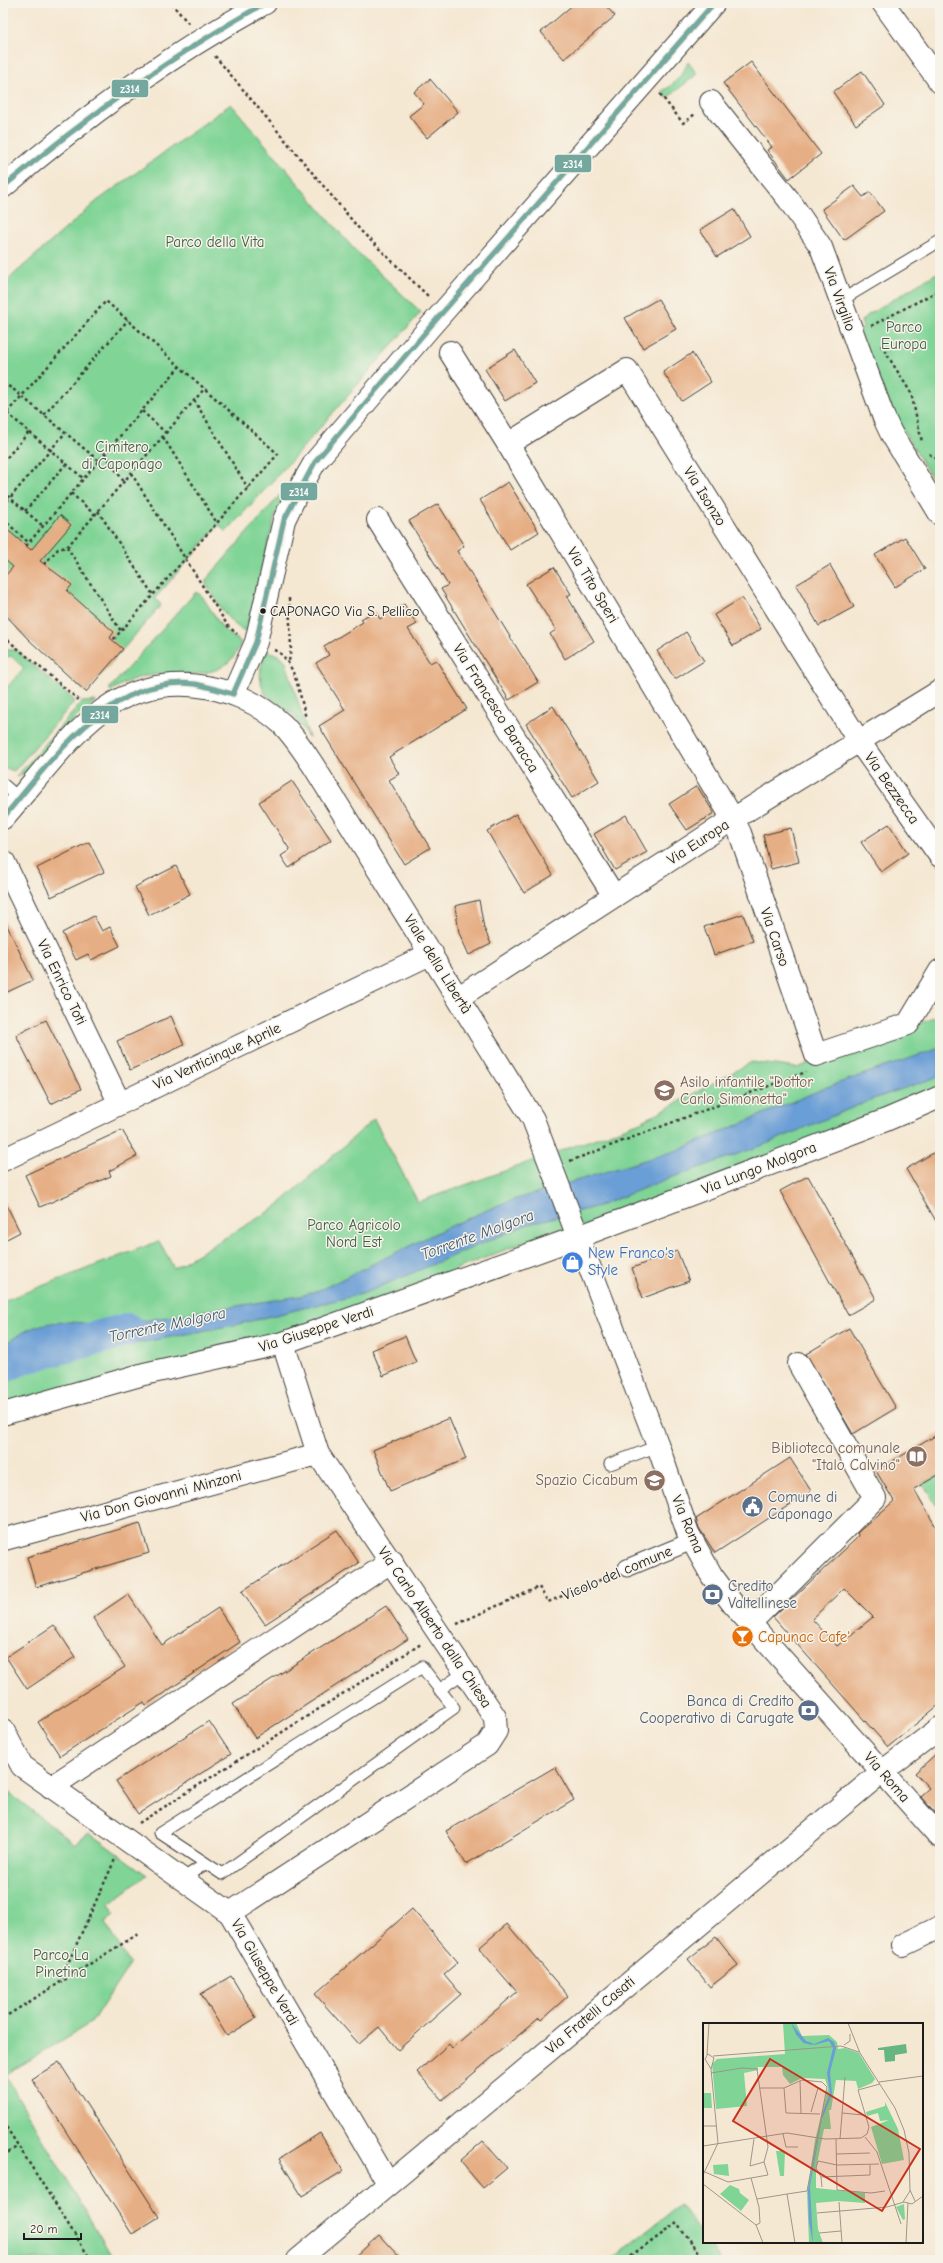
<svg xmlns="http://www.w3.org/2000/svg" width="943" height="2263" font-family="'Comic Neue',sans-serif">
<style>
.green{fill:#80d496;stroke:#4e7859}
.water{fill:#6a9ed6;stroke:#435d79}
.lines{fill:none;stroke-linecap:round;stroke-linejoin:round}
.river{stroke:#6a9ed6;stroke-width:34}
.building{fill:#e6ae84;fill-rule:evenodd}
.service-casing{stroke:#3d3b37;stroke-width:13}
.pedestrian-casing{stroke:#3d3b37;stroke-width:19}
.minor-casing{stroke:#3d3b37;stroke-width:24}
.tertiary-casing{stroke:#3d3b37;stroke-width:24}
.path{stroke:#3d3b37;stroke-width:2.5;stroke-dasharray:3 3;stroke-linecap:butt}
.service{stroke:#fff;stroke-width:11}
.pedestrian{stroke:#fff;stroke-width:17}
.minor{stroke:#fff;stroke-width:22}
.tertiary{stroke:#fff;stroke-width:22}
.bus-1-casing{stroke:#f7f3e8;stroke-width:8}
.bus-1{stroke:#74a89f;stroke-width:5}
.bus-dot{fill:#1c1c1c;stroke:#f7f3e8;stroke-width:1.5}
.labels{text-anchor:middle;stroke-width:3;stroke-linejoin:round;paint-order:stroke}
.bus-label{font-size:14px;fill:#1c1c1c;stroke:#f7f3e8;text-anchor:start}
.park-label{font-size:15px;fill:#3f5c47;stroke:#f7f3e8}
.street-label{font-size:15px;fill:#1c1c1c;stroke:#f7f3e8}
.education-label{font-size:15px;fill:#785e54;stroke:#f7f3e8;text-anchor:end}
.shop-label{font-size:15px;fill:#366cbe;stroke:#f7f3e8;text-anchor:start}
.service-label{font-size:15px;fill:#4e5e75;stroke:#f7f3e8;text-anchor:start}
.food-label{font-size:15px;fill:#c56008;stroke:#f7f3e8;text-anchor:start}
.water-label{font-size:16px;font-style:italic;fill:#3f5670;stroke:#f7f3e8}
.inset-river{fill:none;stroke:#6a9ed6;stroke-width:2}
.inset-road{fill:none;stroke:#9e968a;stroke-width:1}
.view{fill:#c8321e;fill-opacity:0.15;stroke:#c8321e;stroke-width:2}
.inset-edge{fill:none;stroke:#1c1c1c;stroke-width:2}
.line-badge{stroke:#f7f3e8;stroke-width:1.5}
.badge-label{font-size:11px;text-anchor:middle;font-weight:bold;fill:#fff}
</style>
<rect width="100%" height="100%" fill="#f7f3e8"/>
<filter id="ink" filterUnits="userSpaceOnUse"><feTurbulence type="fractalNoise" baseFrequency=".025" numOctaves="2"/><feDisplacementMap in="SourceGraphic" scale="8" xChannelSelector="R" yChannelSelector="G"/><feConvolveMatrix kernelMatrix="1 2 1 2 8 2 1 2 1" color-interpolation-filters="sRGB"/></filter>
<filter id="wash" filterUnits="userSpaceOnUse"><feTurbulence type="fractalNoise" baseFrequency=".012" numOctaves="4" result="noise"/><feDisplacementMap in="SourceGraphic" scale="16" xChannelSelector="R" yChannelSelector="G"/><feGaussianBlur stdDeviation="0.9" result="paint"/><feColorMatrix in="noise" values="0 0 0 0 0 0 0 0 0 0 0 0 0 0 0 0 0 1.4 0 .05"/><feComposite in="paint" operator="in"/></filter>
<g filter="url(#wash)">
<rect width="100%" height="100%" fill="#f5e8d3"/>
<g class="green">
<path d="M688 62 697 74 667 98 662 91C673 87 684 73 688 62Z"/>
<polygon points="231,104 352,247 421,312 298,453 226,532 219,525 155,598 161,605 86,692 28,639 3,612 3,284 97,201"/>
<polygon points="940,271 940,492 897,420 857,332 863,328 861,321 868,315"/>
<path d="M295 478 275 516 246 632C227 623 217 601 206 584V580Z"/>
<path d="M196 592 202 596 223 629 241 642C226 687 180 669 145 676 132 679 121 684 111 691L109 689Z"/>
<polygon points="3,650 16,650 75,701 14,771 3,767 3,692 24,668 11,656 3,658"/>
<path d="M266 650 282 657 286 662 309 738 294 715 266 695C257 679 260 667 266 650Z"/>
<polygon points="96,701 74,719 31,770 16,777 82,702"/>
<polygon points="940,1016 940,1088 600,1223 553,1231 300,1331 3,1407 3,1301 159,1241 174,1268 275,1208 374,1119 418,1202 641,1122 752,1062 797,1068"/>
<polygon points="940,1474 940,1511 923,1484"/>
<polygon points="3,1788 75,1844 89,1833 147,1875 109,1904 114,1915 105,1922 130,1964 92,2022 5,2075 114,2260 3,2260 3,1792 5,1794"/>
<polygon points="680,2205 704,2237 704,2242 708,2242 721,2260 610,2260"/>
</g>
<path class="water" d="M940 1048V1076L873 1099 766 1144 662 1181 599 1206 528 1224 365 1293 239 1324 118 1347 85 1340 69 1344 46 1354 3 1359V1345C12 1340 20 1333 30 1329 52 1319 81 1321 104 1327L300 1296 322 1289 444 1229 503 1203 681 1149 827 1087Z"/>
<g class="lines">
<polyline class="river" points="3,1366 24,1357 127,1330"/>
</g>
<g id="blocks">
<g class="building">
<polygon points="575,3 603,3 615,16 564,59 541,32"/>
<polygon points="751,62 821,154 789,179 767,150 772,147 723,83"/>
<polygon points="862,71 885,105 856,125 833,92"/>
<polygon points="430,79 458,112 427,138 409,116 424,104 414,92"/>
<polygon points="854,186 863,197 870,192 884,211 844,240 822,209"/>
<polygon points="734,209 750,236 717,257 700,230"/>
<polygon points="658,299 676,329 643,348 625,318"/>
<polygon points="515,350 535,383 505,401 485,369"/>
<polygon points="692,353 711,382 682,401 663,372"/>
<polygon points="508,482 539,532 510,550 480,500"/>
<polygon points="438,504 464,546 457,551 538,682 509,700 441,589 448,585 409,521"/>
<polygon points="60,515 71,525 40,561 72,585 67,591 114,632 110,638 123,649 86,692 28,639 3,612 3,578 13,567 3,558 3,526 31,550"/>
<polygon points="905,537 925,569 895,587 875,555"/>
<polygon points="830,565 854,607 819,626 796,585"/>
<polygon points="554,567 571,594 567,596 594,641 565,659 550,634 556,630 526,584"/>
<polygon points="742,598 761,629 733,646 714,615"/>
<polygon points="404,604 417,624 408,629 430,663 436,660 467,709 389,757 399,774 389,780 430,848 404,864 319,726 345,710 316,663 329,655 324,646 363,622 361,619 375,611 380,619"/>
<polygon points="686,632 704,661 675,679 657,651"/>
<polygon points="553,706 599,781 572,798 526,724"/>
<polygon points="292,781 331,840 289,868 281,856 290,850 259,802"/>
<polygon points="697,786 714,813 687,830 669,804"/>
<polygon points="516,814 553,875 524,893 487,831"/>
<polygon points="626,815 647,852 615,870 594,834"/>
<polygon points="889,824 908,853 881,872 861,842"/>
<polygon points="791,828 799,862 771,869 763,835"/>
<polygon points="89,842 104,872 51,897 37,868"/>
<polygon points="176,866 190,894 149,915 135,887"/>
<polygon points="479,900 484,928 491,944 469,955 459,933 455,906"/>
<polygon points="743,914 753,941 714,955 704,927"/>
<polygon points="94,916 102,931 110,927 120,946 91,960 88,954 76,960 62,933"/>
<polygon points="3,917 33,980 3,994"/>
<polygon points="171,1016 184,1045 130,1070 117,1041"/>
<polygon points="46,1020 81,1089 51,1104 16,1035"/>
<polygon points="122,1130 137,1156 109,1171 111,1176 40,1207 25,1175"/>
<polygon points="940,1149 940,1228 906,1169"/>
<polygon points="808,1176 876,1299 848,1315 780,1191"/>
<polygon points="3,1198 20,1232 3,1241"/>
<polygon points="677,1251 689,1281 643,1298 632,1268"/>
<polygon points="849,1328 896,1408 853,1434 806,1354"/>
<polygon points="405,1336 416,1362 383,1376 372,1350"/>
<polygon points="449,1418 466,1459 390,1491 373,1450"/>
<path d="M940 1433V1474L914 1489 940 1534V1704L888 1747 773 1617 859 1536 857 1533 863 1528 894 1501 876 1471ZM844 1588 873 1617 837 1646 812 1619Z"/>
<polygon points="790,1458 811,1491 715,1553 699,1528 696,1519"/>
<polygon points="140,1523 149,1553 36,1587 27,1557"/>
<polygon points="337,1530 359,1563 265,1624 242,1591"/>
<polygon points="128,1594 162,1645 218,1608 240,1642 146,1705 144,1702 60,1756 38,1722 125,1667 93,1618"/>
<polygon points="386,1606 408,1639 255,1738 233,1704"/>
<polygon points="54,1625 75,1657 27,1689 6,1657"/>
<polygon points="209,1721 231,1754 138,1814 116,1781"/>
<polygon points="940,1750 940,1818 920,1796 929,1788 915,1773"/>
<polygon points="555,1767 574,1800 466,1864 446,1831"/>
<polygon points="412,1909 458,1962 444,1974 461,1994 398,2050 379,2027 359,2044 315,1994"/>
<polygon points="507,1924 568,1996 541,2020 539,2018 442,2100 417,2072 449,2044 452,2048 517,1992 479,1948"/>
<polygon points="716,1937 738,1965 710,1987 688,1959"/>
<polygon points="231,1976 256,2018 227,2036 201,1994"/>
<polygon points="59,2062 159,2217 132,2234 32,2079"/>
<polygon points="320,2133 343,2171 302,2196 279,2159"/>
<polygon points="483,2141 507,2168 483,2188 460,2161"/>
<polygon points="379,2235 402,2260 352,2260"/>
</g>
</g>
</g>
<g filter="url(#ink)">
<use href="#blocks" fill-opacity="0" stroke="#3d3b37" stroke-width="1"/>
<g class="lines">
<defs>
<g id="service">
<polyline points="840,301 940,241"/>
<polyline points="3,784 20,799"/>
<polyline points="610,1464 658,1446"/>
<polygon points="422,1667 454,1708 222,1874 160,1833"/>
<polyline points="439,1690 465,1672"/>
<polyline points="182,1879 205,1864"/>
</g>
<polyline id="pedestrian" points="627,1568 692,1541"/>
<g id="minor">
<polyline points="883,3 940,82"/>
<polyline points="711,102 789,200 821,247 884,418 891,433 940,514"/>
<polyline points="450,352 508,444 733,819 740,833 816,1055 908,1024 940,971"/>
<polyline points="508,444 627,370 858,740 940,856"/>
<polyline points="378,520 614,896"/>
<polyline points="233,694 256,642 284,520 295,497 315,462 429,328 714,3"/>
<path d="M3 818C34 783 66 738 103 710 157 670 234 680 282 724 294 736 303 750 313 765L533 1119 658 1446 688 1533 712 1576 733 1604 940 1837"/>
<polyline points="4,862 119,1102"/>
<polyline points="459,997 733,819 940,691"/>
<polyline points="3,1160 432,953"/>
<polyline points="3,1414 144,1374 283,1343 578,1237 886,1120 940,1097"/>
<polyline points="5,1539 318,1454"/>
<polyline points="750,1623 875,1498 799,1364"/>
<polyline points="3,1730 22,1766 230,1913 388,2183"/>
<polyline points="51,1787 392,1561"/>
<polyline points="230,1913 487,1745 496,1731 495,1717 318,1454 283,1343"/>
<polyline points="903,1945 940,1927"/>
<polyline points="298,2260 883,1771 940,1728"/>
</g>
<path id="tertiary" d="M3 187C84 117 171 54 265 3"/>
</defs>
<use href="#service" class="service-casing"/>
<use href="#pedestrian" class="pedestrian-casing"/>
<use href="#minor" class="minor-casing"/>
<use href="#tertiary" class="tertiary-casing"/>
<g class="path">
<polyline points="171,3 189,24"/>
<polyline points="215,56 361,231 429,297"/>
<polyline points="660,94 683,123 695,114"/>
<polyline points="871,326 940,290"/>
<polyline points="881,345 911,393 922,442"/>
<polyline points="3,389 8,386 13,389 99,461"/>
<polyline points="194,400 248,488"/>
<polyline points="142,411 166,433"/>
<polyline points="7,413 84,479"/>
<polyline points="44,415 128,320"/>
<polyline points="3,417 106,301 278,454 113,640"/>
<polyline points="163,437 217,523"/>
<polyline points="105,454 124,482"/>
<polyline points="929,454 940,461"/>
<polyline points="3,462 29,432"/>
<polyline points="131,473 228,626 237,634"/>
<polyline points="3,492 43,526"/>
<polyline points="71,493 95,515"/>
<polyline points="3,506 65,433"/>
<polyline points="25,511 66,464"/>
<polyline points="98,511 153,595"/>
<polyline points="3,519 29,543"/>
<polyline points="26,546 180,366"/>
<polyline points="67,547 121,631"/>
<polyline points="44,564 58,549 67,547 205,388"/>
<polyline points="289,598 291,649 289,661"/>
<polyline points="3,636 80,701"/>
<path d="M274 650C295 658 300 697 306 718"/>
<polyline points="570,1161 806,1072"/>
<polyline points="457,1624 539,1587 548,1602 612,1575"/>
<polyline points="139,1823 421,1644"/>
<polyline points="59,1983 116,1857"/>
<polyline points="3,2018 138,1934"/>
<polyline points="3,2122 91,2260"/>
<polyline points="3,2156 18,2146"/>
<polyline points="626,2260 677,2223 705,2260"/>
</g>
<use href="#service" class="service"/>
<use href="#pedestrian" class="pedestrian"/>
<use href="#minor" class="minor"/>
<use href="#tertiary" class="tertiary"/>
<defs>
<g id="bus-1">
<path d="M3 187C85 118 171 56 265 3"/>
<polyline points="233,694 256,642 284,520 315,462 429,328 714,3"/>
<path d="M3 818C50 762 111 674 195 684 207 686 220 691 233 694"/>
</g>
</defs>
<use href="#bus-1" class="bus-1-casing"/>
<use href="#bus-1" class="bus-1"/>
</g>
</g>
<defs>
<symbol id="school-disc" viewBox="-11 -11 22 22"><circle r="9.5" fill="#8d6e63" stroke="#f7f3e8"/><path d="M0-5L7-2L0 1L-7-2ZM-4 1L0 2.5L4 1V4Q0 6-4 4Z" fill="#fff"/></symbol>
<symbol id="shop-disc" viewBox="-11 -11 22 22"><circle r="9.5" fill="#3f7fe0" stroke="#f7f3e8"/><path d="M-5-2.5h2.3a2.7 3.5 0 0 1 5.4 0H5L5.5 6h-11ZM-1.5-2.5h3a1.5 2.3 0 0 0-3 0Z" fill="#fff"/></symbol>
<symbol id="library-disc" viewBox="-11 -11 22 22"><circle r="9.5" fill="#8d6e63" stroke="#f7f3e8"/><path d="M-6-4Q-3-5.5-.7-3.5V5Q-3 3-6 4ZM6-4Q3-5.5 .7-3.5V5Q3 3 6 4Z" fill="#fff"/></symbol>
<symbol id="civic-disc" viewBox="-11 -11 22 22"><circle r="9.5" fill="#5c6f8a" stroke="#f7f3e8"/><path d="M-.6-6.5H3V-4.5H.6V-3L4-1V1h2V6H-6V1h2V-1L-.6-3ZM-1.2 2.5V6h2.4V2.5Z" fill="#fff"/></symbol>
<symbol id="bank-disc" viewBox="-11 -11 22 22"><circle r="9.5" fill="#5c6f8a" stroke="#f7f3e8"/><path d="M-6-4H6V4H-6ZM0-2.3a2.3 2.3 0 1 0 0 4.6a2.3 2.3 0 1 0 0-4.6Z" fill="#fff"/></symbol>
<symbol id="bar-disc" viewBox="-11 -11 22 22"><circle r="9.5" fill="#e8710a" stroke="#f7f3e8"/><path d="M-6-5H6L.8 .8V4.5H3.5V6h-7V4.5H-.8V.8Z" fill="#fff"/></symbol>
</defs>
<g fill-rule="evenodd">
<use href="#school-disc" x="652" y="1078" width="25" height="25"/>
<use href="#shop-disc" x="560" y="1250" width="25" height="25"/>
<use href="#library-disc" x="904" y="1444" width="25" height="25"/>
<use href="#school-disc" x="642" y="1468" width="25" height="25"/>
<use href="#civic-disc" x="740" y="1494" width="25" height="25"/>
<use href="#bank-disc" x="700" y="1582" width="25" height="25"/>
<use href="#bar-disc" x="730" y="1624" width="25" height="25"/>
<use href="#bank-disc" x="796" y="1698" width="25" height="25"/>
</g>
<circle class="bus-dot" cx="263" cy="611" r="3.5"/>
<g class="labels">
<g class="bus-label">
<text x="270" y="616">CAPONAGO Via S. Pellico</text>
</g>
<g class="park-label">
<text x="215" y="247">Parco della Vita</text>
<text x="904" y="332">Parco<tspan x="904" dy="17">Europa</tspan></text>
<text x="122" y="452">Cimitero<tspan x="122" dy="17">di Caponago</tspan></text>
<text x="354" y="1230">Parco Agricolo<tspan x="354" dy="17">Nord Est</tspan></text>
<text x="61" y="1960">Parco La<tspan x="61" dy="17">Pinetina</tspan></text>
</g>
<g class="street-label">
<text transform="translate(840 299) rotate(70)" y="5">Via Virgilio</text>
<text transform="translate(705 496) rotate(58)" y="5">Via Isonzo</text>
<text transform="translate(593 585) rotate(59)" y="5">Via Tito Speri</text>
<text transform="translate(496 708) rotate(58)" y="5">Via Francesco Baracca</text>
<text transform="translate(892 788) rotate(55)" y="5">Via Bezzecca</text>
<text transform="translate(698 842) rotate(-33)" y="5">Via Europa</text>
<text transform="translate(775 937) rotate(71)" y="5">Via Carso</text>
<text transform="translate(438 964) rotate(58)" y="5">Viale della Libertà</text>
<text transform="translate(62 982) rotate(64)" y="5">Via Enrico Toti</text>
<text transform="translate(217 1056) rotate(-25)" y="5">Via Venticinque Aprile</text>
<text transform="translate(759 1168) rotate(-21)" y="5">Via Lungo Molgora</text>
<text transform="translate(316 1329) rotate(-18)" y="5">Via Giuseppe Verdi</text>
<text transform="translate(161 1496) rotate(-15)" y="5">Via Don Giovanni Minzoni</text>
<text transform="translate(688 1524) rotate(67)" y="5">Via Roma</text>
<text transform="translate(617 1573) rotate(-23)" y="5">Vicolo del comune</text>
<text transform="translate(435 1627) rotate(56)" y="5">Via Carlo Alberto dalla Chiesa</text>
<text transform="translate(887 1777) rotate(49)" y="5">Via Roma</text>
<text transform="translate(265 1972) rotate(60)" y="5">Via Giuseppe Verdi</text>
<text transform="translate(590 2015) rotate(-40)" y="5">Via Fratelli Casati</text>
</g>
<g class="education-label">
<text x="680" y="1087" text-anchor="start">Asilo infantile "Dottor<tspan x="680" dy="17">Carlo Simonetta"</tspan></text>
<text x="900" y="1453">Biblioteca comunale<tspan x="900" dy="17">"Italo Calvino"</tspan></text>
<text x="638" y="1485">Spazio Cicabum</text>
</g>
<g class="shop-label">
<text x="588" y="1258">New Franco's<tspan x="588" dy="17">Style</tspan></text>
</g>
<g class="service-label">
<text x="768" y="1502">Comune di<tspan x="768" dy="17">Caponago</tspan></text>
<text x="728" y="1591">Credito<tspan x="728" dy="17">Valtellinese</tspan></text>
<text x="794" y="1706" text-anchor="end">Banca di Credito<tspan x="794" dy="17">Cooperativo di Carugate</tspan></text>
</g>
<g class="food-label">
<text x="758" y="1642">Capunac Cafe'</text>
</g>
<g class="water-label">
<text transform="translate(477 1234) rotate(-20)" y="6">Torrente Molgora</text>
<text transform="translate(167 1324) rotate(-12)" y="6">Torrente Molgora</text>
</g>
</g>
<g transform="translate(703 2023)">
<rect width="220" height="220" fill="#f5e8d3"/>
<path d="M80 0H93L99 13 126 12 134 19 135 26 142 25 156 30 172 56 169 60 155 66 153 58 133 57 128 87H126L128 106H121L113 146V165L162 170V180L135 178 113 180 115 206 120 220H106L104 169 112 117 125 65 122 56 99 55 87 61 80 52 79 44H55V47L41 50 44 83 13 86 9 41 14 36 82 31ZM0 70H8L9 85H0ZM182 79 195 106 201 137 179 141 168 104 186 97 177 98 175 90 164 93 163 89 182 83ZM73 128H82L81 153H77ZM25 141 26 153 11 151 10 142ZM27 162 36 166 37 170 46 177 38 188 17 171ZM201 181 202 196 200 197 193 184Z" fill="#80d496"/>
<path d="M203 21 204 30 192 32V38L182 39 181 27H175V25Z" fill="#68b67f"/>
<path d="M88 0 103 18 111 21 125 15 131 19 133 26 127 49 129 71 119 96 107 163 110 220 106 199 105 167 120 89 127 71 124 50 130 25 126 18 111 22 101 19 93 11Z" fill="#6a9ed6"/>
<path class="inset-river" d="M93 10 101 19 109 21"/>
<path class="inset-road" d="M145 0 157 30 192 85 201 107 206 130 207 168 200 179M141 22 147 18V11M4 32 6 0M10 33 138 23 156 29M8 50 39 45 54 46 65 124 61 139 47 143 51 116M97 58 98 90M176 59 220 53M57 65H81L99 57 119 59 124 64 104 168 84 171M81 65 83 90 117 91M108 89 115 65M139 90 160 92M0 103H13M80 111 83 124H95M162 114 174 129 198 201M133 116 134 167 168 170 182 168M137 116 142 54M0 123 84 110 122 116 158 115 164 111 166 104 155 67 177 61M133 131 167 130M2 149 25 159 48 155 56 184 57 200 53 202M0 152 15 120 8 46 11 35 5 31 2 36 8 46M118 154 167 152V142M48 155 65 152 61 139M0 161 53 202 60 220M119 164 118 154 113 145 115 138 134 142 176 141M207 167 212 178M54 176 84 171 92 220M136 179 139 220M114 190 184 184 201 179 209 181 220 173M116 210 138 208M203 220 205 180"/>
<path class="view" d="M67 36 217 126 179 188 30 98Z"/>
<rect width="220" height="220" class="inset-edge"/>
</g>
<g class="line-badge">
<rect x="111" y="79" width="38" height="19" rx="4" fill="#74a89f"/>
<rect x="554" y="154" width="38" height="19" rx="4" fill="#74a89f"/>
<rect x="280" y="482" width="38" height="19" rx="4" fill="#74a89f"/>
<rect x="81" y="705" width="38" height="19" rx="4" fill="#74a89f"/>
</g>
<g class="badge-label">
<text x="130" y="93">z314</text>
<text x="573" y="168">z314</text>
<text x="299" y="496">z314</text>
<text x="100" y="719">z314</text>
</g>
<rect width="943" height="2263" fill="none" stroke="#f7f3e8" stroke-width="16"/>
<path d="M24 2233v6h57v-6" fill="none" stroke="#1c1c1c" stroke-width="2"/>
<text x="30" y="2233" font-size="12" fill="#1c1c1c" stroke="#f7f3e8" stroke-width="3" paint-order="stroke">20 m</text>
</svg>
